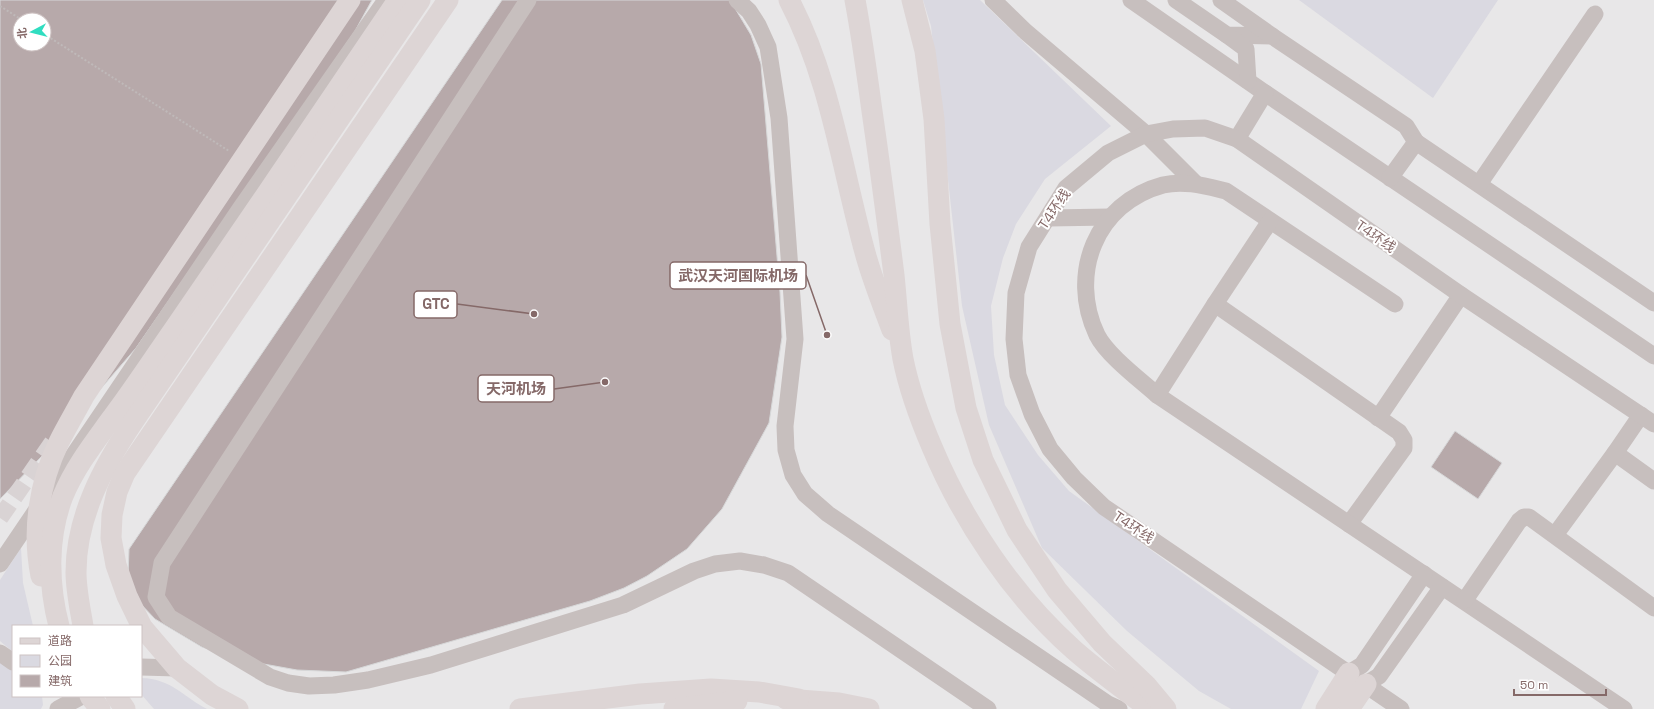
<svg xmlns="http://www.w3.org/2000/svg" width="1654" height="709" font-family="'Space Grotesk','Noto Sans SC',sans-serif">
<style>
.built{fill:#e8e7e8;fill-rule:evenodd}
.green{fill:#dad9e1}
.building{fill:#b7a9aa;stroke:#d7d8d9;fill-rule:evenodd}
.lines{fill:none;stroke-linecap:round;stroke-linejoin:round}
.minor-tunnel{stroke:#d9d3d4;stroke-width:17;stroke-dasharray:17 8;stroke-linecap:butt}
.path{stroke:#bfb9b9;stroke-width:2;stroke-dasharray:2 2;stroke-linecap:butt}
.minor{stroke:#c7bfbe;stroke-width:17}
.major{stroke:#ddd5d5;stroke-width:21}
.labels{text-anchor:middle;stroke-width:4;stroke-linejoin:round;paint-order:stroke}
.street-label{font-size:14px;fill:#856968;stroke:#fff}
.leader{fill:none;stroke:#856968;stroke-width:1.5}
.callout-dot{fill:#856968;stroke:#fff;stroke-width:1.5}
.callout{fill:#fff;stroke:#856968;stroke-width:1.5}
.callout-label{font-size:15px;text-anchor:middle;font-weight:bold;fill:#856968}
</style>
<rect width="100%" height="100%" fill="#f5f6f8"/>
<path class="built" d="M0 0H1654V709H0ZM20 20H44V44H20ZM13 626H141V696H13Z"/>
<g class="green">
<polygon points="923,0 980,0 1111,126 1045,179 1016,224 1003,258 991,306 994,355 1005,405 1038,455 1069,491 1319,671 1301,709 1231,709 1199,691 1127,631 1042,548 989,425 962,306 931,26"/>
<polygon points="1299,0 1498,0 1433,98"/>
<polygon points="21,548 23,583 33,626 13,626 13,652 0,641 0,580"/>
<polygon points="0,661 13,670 13,696 42,696 43,705 41,709 0,709"/>
<path d="M141 678C172 679 182 696 207 709H154L141 694Z"/>
</g>
<g class="building">
<path d="M0 0H372L355 31 136 348 44 454 0 499ZM20 20H44V44H20Z"/>
<polygon points="502,0 730,0 751,35 761,64 780,292 782,337 769,423 722,509 687,549 647,576 624,588 590,601 346,672 297,670 247,661 202,647 155,619 137,600 128,577 129,549"/>
<polygon points="1455,431 1502,463 1478,499 1431,467"/>
</g>
<g class="lines">
<polyline class="minor-tunnel" points="0,518 54,440"/>
<g class="path">
<polyline points="0,6 22,20"/>
<polyline points="44,34 229,151"/>
</g>
<g class="minor">
<polyline points="528,0 162,563 156,597 169,617 270,677 288,683 309,686 334,685 368,680 431,665 623,605 694,571 715,564 740,561 764,565 788,573 988,709"/>
<polyline points="737,0 749,11 758,25 768,47 779,118 795,339 785,426 786,450 793,475 805,494 828,514 1108,704 1119,709"/>
<polyline points="993,0 1026,32 1146,134 1195,183"/>
<polyline points="1131,0 1265,93 1654,356"/>
<polyline points="1176,0 1227,35 1272,36 1406,126 1416,142"/>
<polyline points="1221,0 1272,36"/>
<polyline points="1227,35 1246,49 1248,81"/>
<polyline points="1237,139 1265,93"/>
<polyline points="1390,178 1416,142 1654,303"/>
<polyline points="1479,184 1595,14"/>
<polyline points="1048,218 1110,217"/>
<polyline points="1215,304 1399,432 1404,440 1404,448 1349,524"/>
<path d="M1395 304 1226 191C1205 186 1184 180 1163 185 1096 203 1068 274 1097 335 1107 355 1139 379 1157 395L1624 709"/>
<polyline points="1157,395 1215,304 1270,221"/>
<polyline points="1378,418 1461,295"/>
<polyline points="1615,453 1654,481"/>
<polyline points="1555,535 1615,453 1641,415"/>
<polyline points="0,564 240,209 386,0"/>
<polyline points="1465,600 1519,521 1524,517 1529,517 1654,608"/>
<polyline points="0,653 13,662"/>
<polyline points="141,667 177,668"/>
<polyline points="1349,673 1362,665 1424,574"/>
<polyline points="1366,684 1379,676 1442,587"/>
<polyline points="58,709 82,696"/>
<polyline points="1401,709 1104,507 1074,478 1050,449 1032,414 1018,375 1014,339 1016,293 1029,247 1066,188 1108,153 1146,134 1173,129 1205,128 1237,139 1461,295 1654,424"/>
</g>
<g class="major">
<path d="M789 0C831 80 842 170 866 256 873 281 883 306 892 330"/>
<path d="M855 0C862 37 867 74 872 111 880 166 887 220 894 275 897 303 898 332 903 359 909 389 920 419 932 447 963 521 1013 596 1074 650 1098 671 1124 690 1150 709"/>
<polyline points="912,0 925,51 934,119 940,224 950,324 966,408 983,460 1017,530 1057,590 1102,643 1146,685 1166,709"/>
<path d="M41 576C32 531 39 483 59 442 67 426 76 411 84 396L350 0"/>
<path d="M59 626C48 584 47 537 63 496 75 467 94 443 112 418 134 389 154 358 175 328 250 219 324 110 398 0"/>
<path d="M83 626C80 608 76 590 76 572 76 517 103 467 133 422L420 0"/>
<polyline points="90,696 100,709"/>
<polyline points="116,696 125,709"/>
<polyline points="786,699 839,703 869,709"/>
<polyline points="238,709 212,695 177,668 142,627 127,596 116,565 111,538 112,515 117,492 125,473 448,0"/>
<polyline points="520,709 640,694 711,689 759,692 799,699"/>
<polyline points="674,709 737,701"/>
<polyline points="1326,709 1349,673"/>
<polyline points="1349,709 1366,684"/>
</g>
</g>
<g class="labels">
<g class="street-label">
<text transform="translate(1054 209) rotate(-56)" y="5">T4环线</text>
<text transform="translate(1376 236) rotate(35)" y="5">T4环线</text>
<text transform="translate(1134 527) rotate(34)" y="5">T4环线</text>
</g>
</g>
<path class="leader" d="M827 335L806 275M534 314L457 304M605 382L554 389"/>
<g class="callout-dot">
<circle cx="827" cy="335" r="4"/>
<circle cx="534" cy="314" r="4"/>
<circle cx="605" cy="382" r="4"/>
</g>
<g class="callout">
<rect x="670" y="262" width="136" height="27" rx="4"/>
<rect x="414" y="291" width="43" height="27" rx="4"/>
<rect x="478" y="375" width="76" height="27" rx="4"/>
</g>
<g class="callout-label">
<text x="738" y="281">武汉天河国际机场</text>
<text x="436" y="309">GTC</text>
<text x="516" y="394">天河机场</text>
</g>
<rect x="12" y="625" width="130" height="72" fill="#ffffff" stroke="#cec3c3"/>
<rect x="20" y="638" width="20" height="6" fill="#ddd5d5" stroke="#cec3c3"/>
<text x="48" y="645" font-size="12" fill="#856968">道路</text>
<rect x="20" y="655" width="20" height="12" fill="#dad9e1" stroke="#cec3c3"/>
<text x="48" y="665" font-size="12" fill="#856968">公园</text>
<rect x="20" y="675" width="20" height="12" fill="#b7a9aa" stroke="#cec3c3"/>
<text x="48" y="685" font-size="12" fill="#856968">建筑</text>
<g transform="translate(32 32) rotate(263)"><circle r="19" fill="#ffffff" stroke="#cec3c3"/>
<path d="M0-3L7 15L0 10L-7 15Z" fill="#30ddc0"/>
<text y="-6" font-size="11" font-weight="bold" text-anchor="middle" fill="#856968">北</text>
</g>
<path d="M1514 689v6h92v-6" fill="none" stroke="#856968" stroke-width="2"/>
<text x="1520" y="689" font-size="12" fill="#856968" stroke="#ffffff" stroke-width="3" paint-order="stroke">50 m</text>
</svg>
